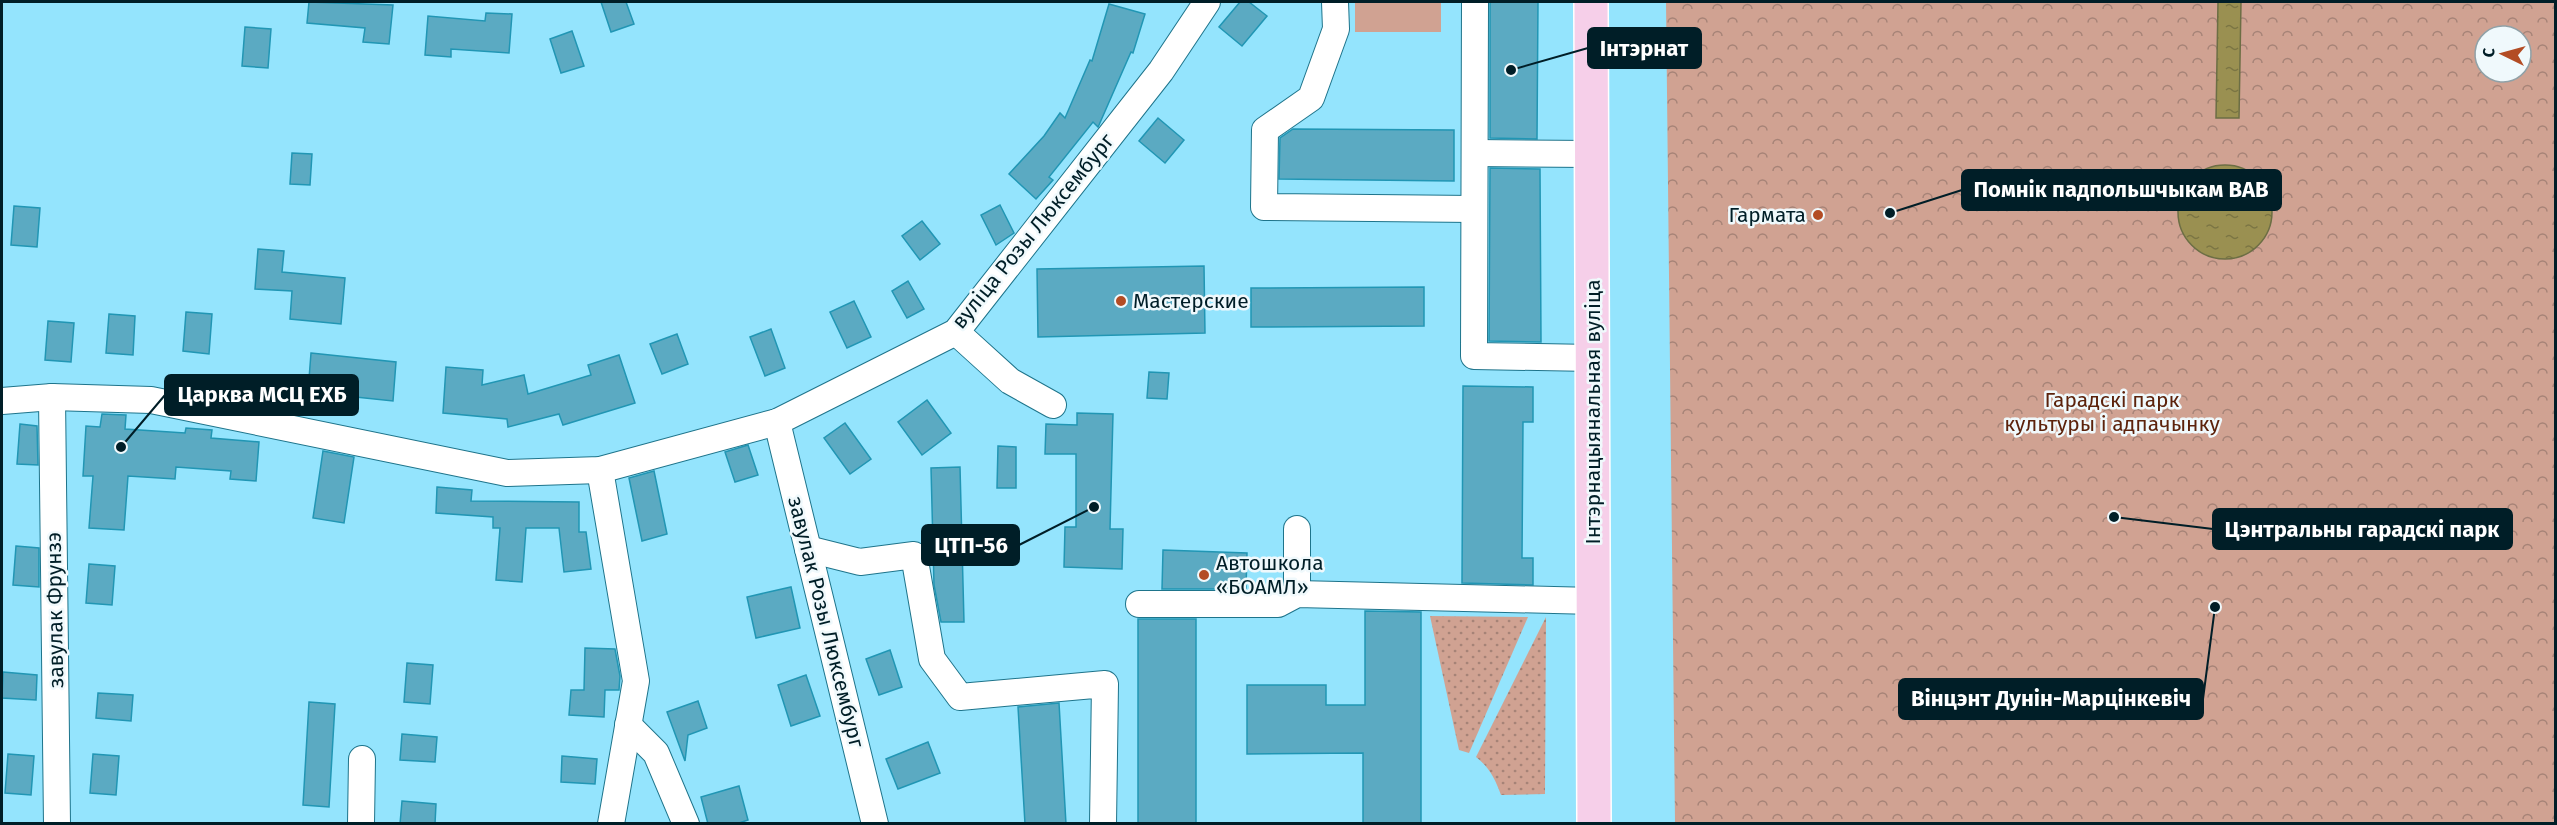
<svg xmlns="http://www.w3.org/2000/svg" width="2557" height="825" font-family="'Fira Sans',sans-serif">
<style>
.grass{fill:url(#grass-dots)}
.park{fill:url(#park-crowns);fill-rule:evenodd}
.garden{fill:#d0a292}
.water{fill:url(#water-ripples);stroke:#6c6e44;stroke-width:1.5}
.building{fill:#5baac2;stroke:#2196b4;stroke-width:1.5}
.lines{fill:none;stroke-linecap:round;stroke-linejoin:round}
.minor-casing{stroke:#1e748b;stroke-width:28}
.major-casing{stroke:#fff;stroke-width:36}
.minor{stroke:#fff;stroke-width:26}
.major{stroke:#f6cfe9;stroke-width:33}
.poi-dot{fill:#b34c24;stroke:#f0f9fc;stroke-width:2}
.labels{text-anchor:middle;stroke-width:5;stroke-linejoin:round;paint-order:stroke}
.poi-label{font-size:21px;fill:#001e27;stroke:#f0f9fc;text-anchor:start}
.street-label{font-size:21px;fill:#001e27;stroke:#f0f9fc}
.park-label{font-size:21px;fill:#5c220b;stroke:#f0f9fc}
.leader{fill:none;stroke:#001e27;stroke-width:2}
.callout-dot{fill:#001e27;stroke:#f0f9fc;stroke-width:2}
.callout{fill:#001e27;stroke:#001e27;stroke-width:2}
.callout-label{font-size:22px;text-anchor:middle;font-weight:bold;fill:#fff}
</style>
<defs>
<pattern id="grass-dots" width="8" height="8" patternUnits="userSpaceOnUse" patternTransform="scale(1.5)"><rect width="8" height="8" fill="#d0a292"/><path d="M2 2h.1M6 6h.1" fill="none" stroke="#a68377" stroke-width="1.8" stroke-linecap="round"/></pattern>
<pattern id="park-crowns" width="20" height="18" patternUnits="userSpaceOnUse" patternTransform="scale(1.5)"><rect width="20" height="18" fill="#d0a292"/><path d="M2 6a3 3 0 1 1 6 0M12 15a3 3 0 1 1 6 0" fill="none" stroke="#a68377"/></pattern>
<pattern id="water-ripples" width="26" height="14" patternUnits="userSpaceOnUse" patternTransform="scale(1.5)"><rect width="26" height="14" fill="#9a9051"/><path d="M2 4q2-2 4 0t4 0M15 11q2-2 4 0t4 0" fill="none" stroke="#7b7543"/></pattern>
</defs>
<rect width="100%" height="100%" fill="#94e4fd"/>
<g class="grass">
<polygon points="1430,616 1528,617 1469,753 1459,750"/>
<path d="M1546 617 1545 794 1501 795C1495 779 1490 768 1476 757Z"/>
</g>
<path class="park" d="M1666 2H2555V823H1675ZM2485 36H2521V72H2485Z"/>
<rect class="garden" x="1355" y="2" width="86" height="30"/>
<g class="water">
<polygon points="2218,2 2241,2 2239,118 2216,118"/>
<circle cx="2225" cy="212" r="47"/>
</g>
<g class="building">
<polygon points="309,2 393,5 389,44 363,42 365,28 307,23"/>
<polygon points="601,2 626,2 634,24 611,32"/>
<polygon points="1240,2 1249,2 1267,16 1242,46 1219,27"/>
<polygon points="1490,2 1538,2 1537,139 1490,138"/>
<polygon points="1109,4 1145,14 1133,53 1131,52 1099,125 1098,127 1093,122 1049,177 1053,180 1036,199 1009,174 1044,136 1060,113 1065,118 1090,60 1092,61"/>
<polygon points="486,13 512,14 509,53 451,49 451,57 425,55 428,16 485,21"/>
<polygon points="245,27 271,29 268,68 242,66"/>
<polygon points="572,31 584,66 561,73 550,39"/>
<polygon points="1158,118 1184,140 1165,163 1139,141"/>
<polygon points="1293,129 1454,130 1454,181 1279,179 1280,138"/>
<polygon points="292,153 312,154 310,185 290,184"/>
<polygon points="1490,168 1540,169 1541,342 1489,341"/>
<polygon points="1000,205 1014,233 996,245 981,215"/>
<polygon points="14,206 40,208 37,247 11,245"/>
<polygon points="922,221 940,244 920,260 902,236"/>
<polygon points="258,249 284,251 282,272 345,278 341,324 290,319 292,291 255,289"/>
<polygon points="1204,266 1205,333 1038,337 1037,269"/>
<polygon points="908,281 924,309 907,318 892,291"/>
<polygon points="1424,287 1424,326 1251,327 1251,288"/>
<polygon points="854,301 871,337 847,348 830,312"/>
<polygon points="186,312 212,314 209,354 183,351"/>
<polygon points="109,314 135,316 133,355 106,353"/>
<polygon points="48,321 74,323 71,362 45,360"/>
<polygon points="771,329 785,368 765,376 750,337"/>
<polygon points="677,334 688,364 662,374 650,344"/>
<polygon points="311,353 396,362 393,401 308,392"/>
<polygon points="619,355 635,403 563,425 559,414 508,427 507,419 443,413 446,367 483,370 482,385 524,375 528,394 591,375 588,365"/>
<polygon points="1149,372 1169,373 1167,399 1147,398"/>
<polygon points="1463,386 1533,387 1533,422 1523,422 1522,558 1533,558 1533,585 1462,583"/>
<polygon points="927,400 951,433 922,455 898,422"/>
<polygon points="1077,413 1113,414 1110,529 1123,529 1122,569 1064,567 1065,527 1076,527 1076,454 1045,454 1046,424 1077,425"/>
<polygon points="102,414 126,415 125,429 185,433 186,428 212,430 211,438 259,442 256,481 230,479 231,471 176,467 175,479 128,476 124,530 89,528 93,476 83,476 86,426 100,427"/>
<polygon points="845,423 871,459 850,474 824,438"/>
<polygon points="20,424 37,426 38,465 17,464"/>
<polygon points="748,445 758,475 735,482 725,452"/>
<polygon points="998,446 1016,447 1016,488 997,488"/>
<polygon points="323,451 354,457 344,523 313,518"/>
<polygon points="960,467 964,622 941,622 934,585 931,468"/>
<polygon points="654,471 667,534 642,541 629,478"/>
<polygon points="437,487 472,490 471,501 579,502 579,532 586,532 591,569 564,572 559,528 526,528 522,582 496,580 500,528 493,528 493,517 436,513"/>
<polygon points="16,546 39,548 39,587 13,585"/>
<polygon points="1163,550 1247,553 1246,589 1162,589"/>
<polygon points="89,564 115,566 112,605 86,603"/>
<polygon points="791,587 800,628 756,638 747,597"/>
<polygon points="1365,611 1421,612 1421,824 1363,824 1363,753 1247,754 1247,685 1326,685 1326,705 1365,705"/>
<rect x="1138" y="619" width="58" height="205"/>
<polygon points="585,648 615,649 620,676 619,690 605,690 604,717 569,715 571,690 584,690"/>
<polygon points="890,650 902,687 879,695 866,659"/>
<polygon points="407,663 433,665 430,704 404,702"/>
<polygon points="3,672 37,675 36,700 2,698"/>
<polygon points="806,675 820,716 791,726 778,685"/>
<polygon points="98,693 133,695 131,721 96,718"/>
<polygon points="698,701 707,728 688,735 685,761 667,712"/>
<polygon points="309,702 335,704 329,807 303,805"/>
<polygon points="1059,703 1066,824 1025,824 1018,707"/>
<polygon points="402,734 437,737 435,762 400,760"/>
<polygon points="928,742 940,773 898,789 886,759"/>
<polygon points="8,754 34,756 31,795 5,793"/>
<polygon points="93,754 119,756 116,795 90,793"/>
<polygon points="562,756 597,759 595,784 561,782"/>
<polygon points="739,786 748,820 736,824 708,824 701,797"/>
<polygon points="402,801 436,804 435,824 400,824"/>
</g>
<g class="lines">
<defs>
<g id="minor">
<polyline points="1335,2 1336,29 1311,98 1265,130 1264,207 1474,209"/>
<polyline points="1475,2 1474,356 1593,358"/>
<polyline points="1475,153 1591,154"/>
<polyline points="956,332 1010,381 1053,405"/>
<polyline points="52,397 57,824"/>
<polyline points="2,401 52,397 151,400 507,473 600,470 777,422 956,332 1161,71 1207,2"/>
<polyline points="777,422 875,824"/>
<polyline points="600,470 636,681 611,824"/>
<polyline points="1297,529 1297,594"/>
<polyline points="808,549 860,562 914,555 932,659 960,697 1105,684 1103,824"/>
<polyline points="1139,604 1278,604 1297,594 1594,601"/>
<polyline points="628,725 656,753 686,824"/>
<polyline points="361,824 362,759"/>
</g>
<polyline id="major" points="1591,2 1594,824"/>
</defs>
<use href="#minor" class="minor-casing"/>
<use href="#major" class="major-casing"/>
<use href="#minor" class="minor"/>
<use href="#major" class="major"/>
</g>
<g class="poi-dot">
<circle cx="1818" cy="215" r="6"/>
<circle cx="1121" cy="301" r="6"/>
<circle cx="1204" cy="575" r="6"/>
</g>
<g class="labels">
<g class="poi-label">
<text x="1806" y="222" text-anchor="end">Гармата</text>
<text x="1133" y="308">Мастерские</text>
<text x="1216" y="570">Автошкола<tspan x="1216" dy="24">«БОАМЛ»</tspan></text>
</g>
<g class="street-label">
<text transform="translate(1033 231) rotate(-51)" y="7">вуліца Розы Люксембург</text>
<text transform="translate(1593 412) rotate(-90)" y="7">Інтэрнацыянальная вуліца</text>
<text transform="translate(55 610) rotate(-91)" y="7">завулак Фрунзэ</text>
<text transform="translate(826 622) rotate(76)" y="7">завулак Розы Люксембург</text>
</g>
<g class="park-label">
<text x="2112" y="407">Гарадскі парк<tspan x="2112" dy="24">культуры і адпачынку</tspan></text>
</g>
</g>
<path class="leader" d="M1511 70L1588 48M1890 213L1962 190M121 447L165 395M2114 517L2213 529M1094 507L1019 545M2215 607L2203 699"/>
<g class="callout-dot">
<circle cx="1511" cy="70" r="6"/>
<circle cx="1890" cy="213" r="6"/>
<circle cx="121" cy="447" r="6"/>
<circle cx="2114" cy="517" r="6"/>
<circle cx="1094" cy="507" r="6"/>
<circle cx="2215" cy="607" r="6"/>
</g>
<g class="callout">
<rect x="1588" y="28" width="113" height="40" rx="6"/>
<rect x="1962" y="170" width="319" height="40" rx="6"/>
<rect x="165" y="375" width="193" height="40" rx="6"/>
<rect x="2213" y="509" width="299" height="40" rx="6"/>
<rect x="922" y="525" width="97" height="40" rx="6"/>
<rect x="1899" y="679" width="304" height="40" rx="6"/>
</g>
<g class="callout-label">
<text x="1644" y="56">Інтэрнат</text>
<text x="2121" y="197">Помнік падпольшчыкам ВАВ</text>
<text x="262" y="402">Царква МСЦ ЕХБ</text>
<text x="2362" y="537">Цэнтральны гарадскі парк</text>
<text x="971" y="553">ЦТП-56</text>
<text x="2051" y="706">Вінцэнт Дунін-Марцінкевіч</text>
</g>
<rect width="2557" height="825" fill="none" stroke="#001e27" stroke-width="6"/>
<g transform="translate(2503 54) rotate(275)"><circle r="28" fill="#f0f9fc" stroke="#90a1a7" stroke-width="1.5"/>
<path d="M0-4.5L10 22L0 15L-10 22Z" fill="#b34c24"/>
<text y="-9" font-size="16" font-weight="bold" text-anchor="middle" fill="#001e27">С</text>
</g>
</svg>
